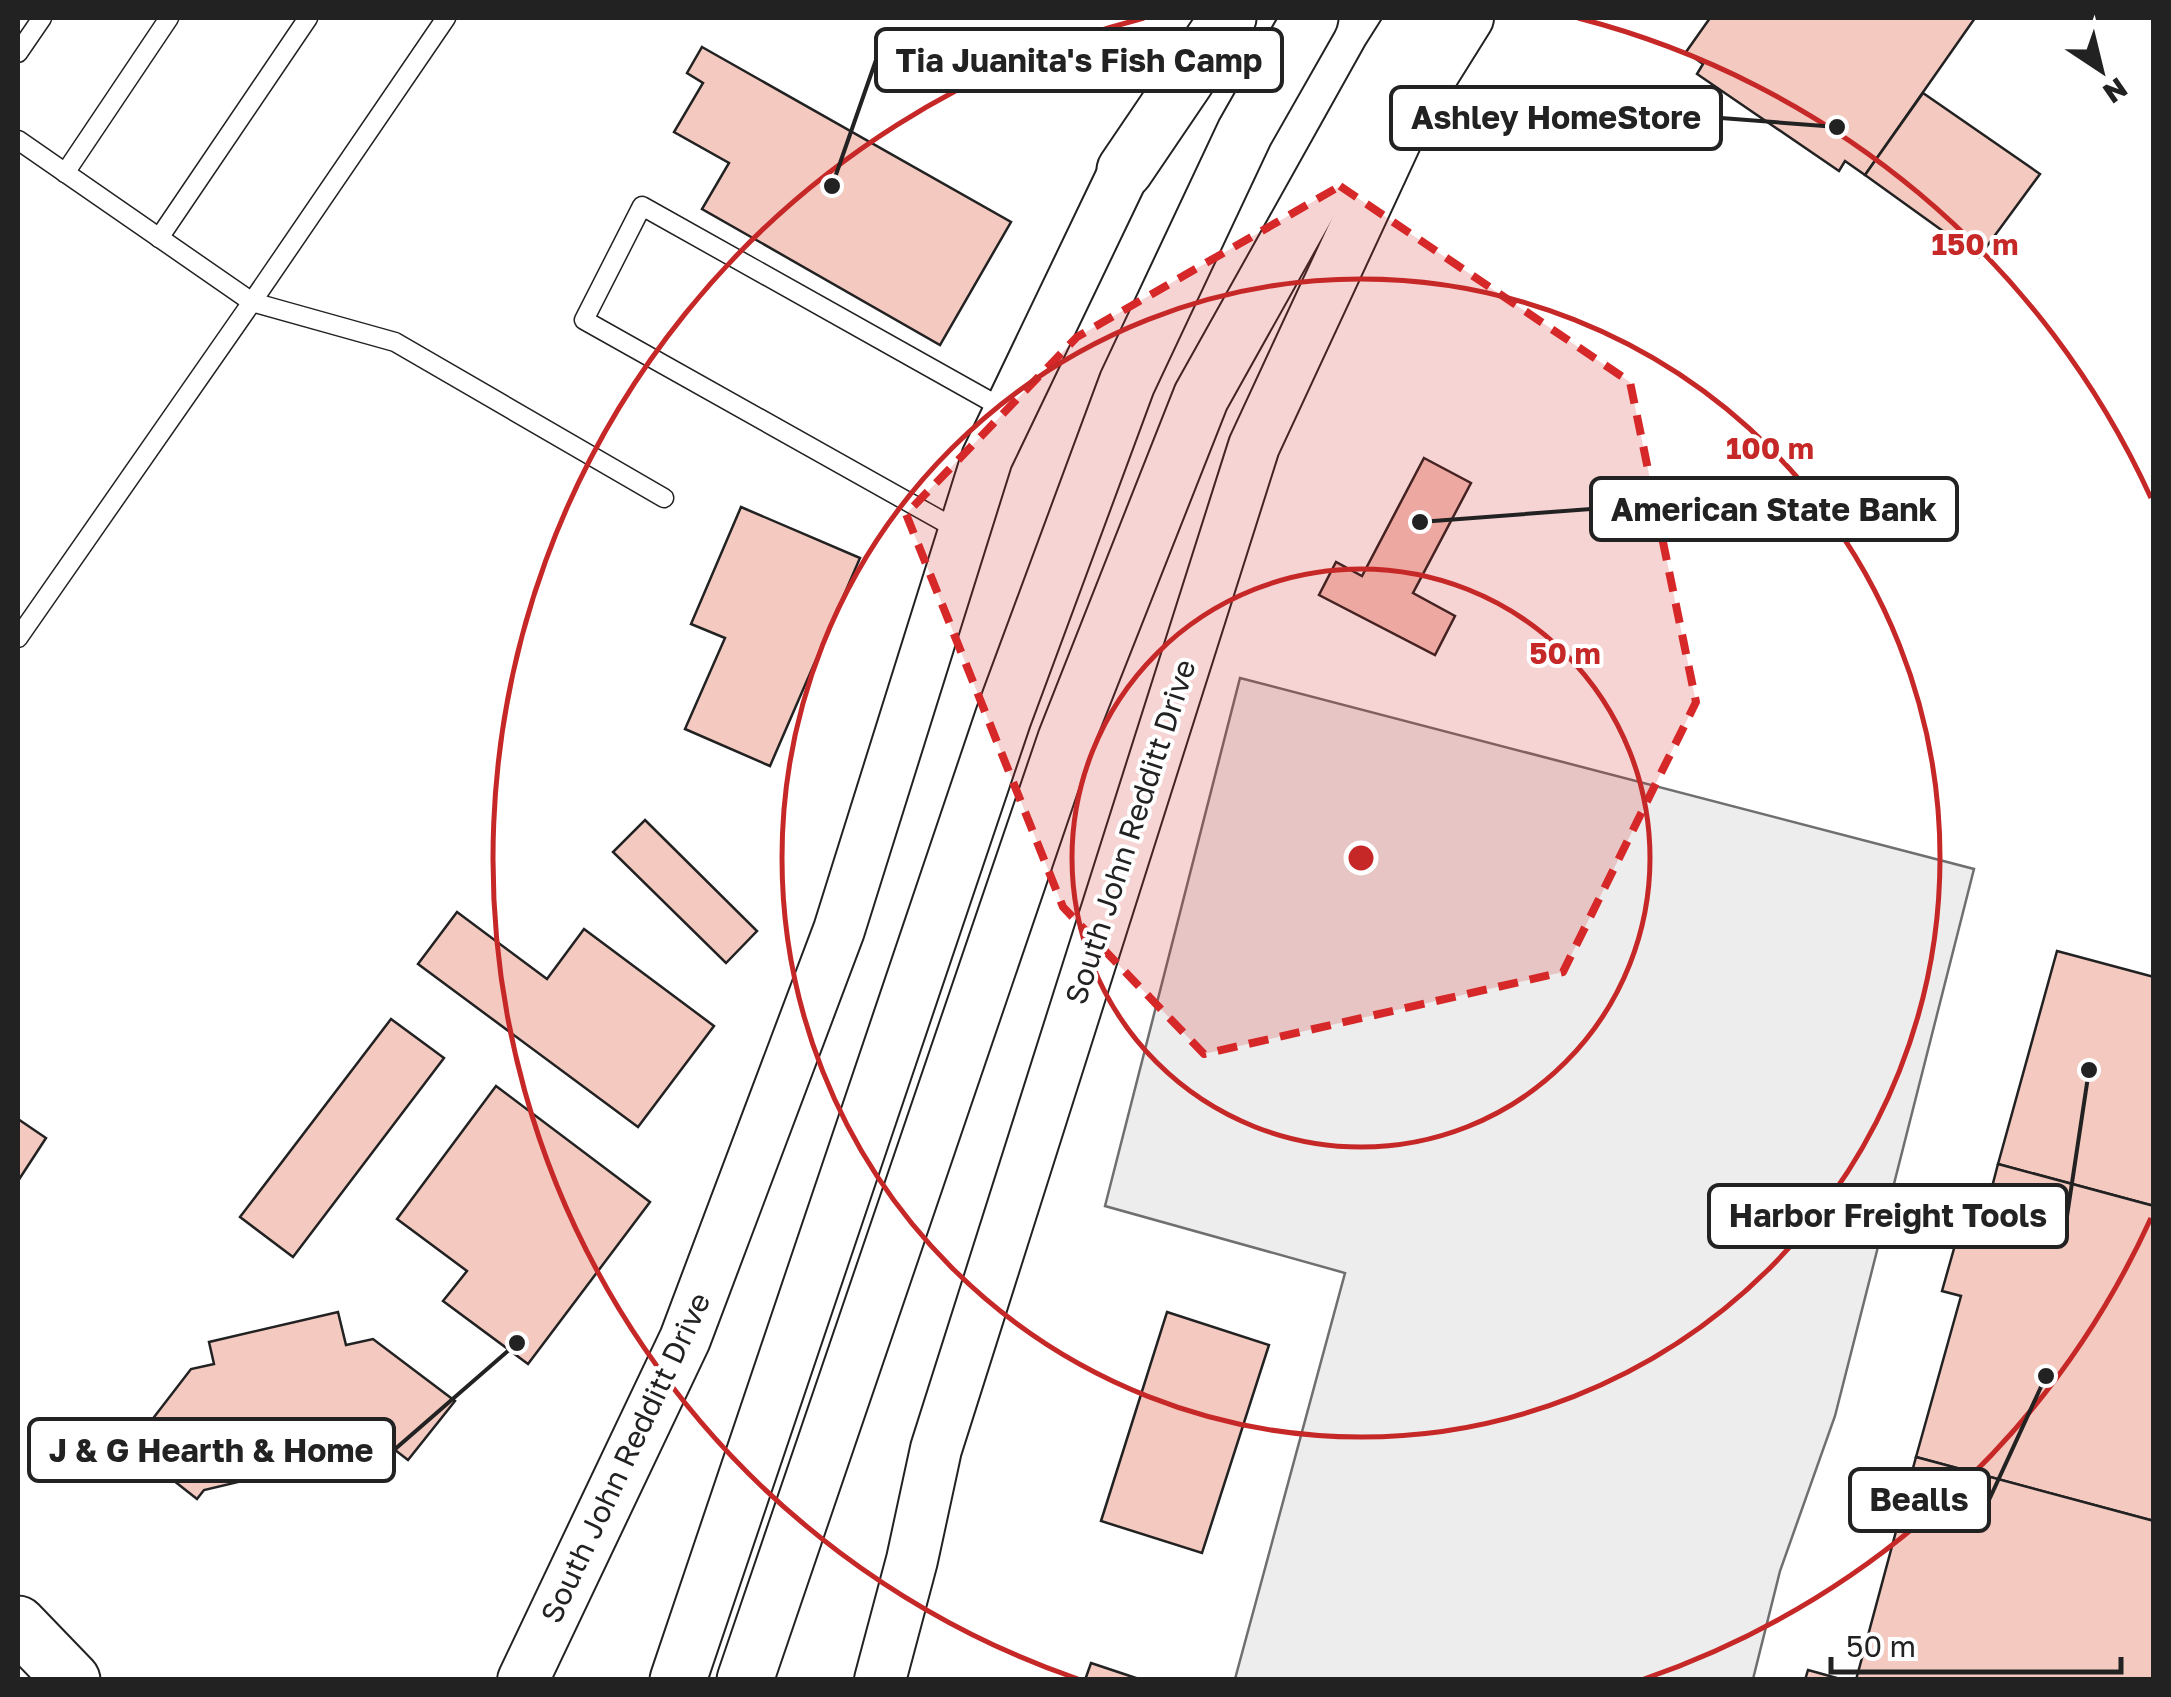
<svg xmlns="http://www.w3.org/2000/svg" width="2171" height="1697" font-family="'Golos Text',sans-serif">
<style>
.parking{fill:#ededed;stroke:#6f6f6f;stroke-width:2.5}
.building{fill:#f3c9c0;stroke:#222;stroke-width:2.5}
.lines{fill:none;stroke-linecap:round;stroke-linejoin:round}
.service-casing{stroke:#222;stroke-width:21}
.secondary-casing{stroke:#222;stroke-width:54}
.trunk-casing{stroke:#222;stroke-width:59}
.motorway-casing{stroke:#222;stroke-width:59}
.service{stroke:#fff;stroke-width:18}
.secondary{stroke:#fff;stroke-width:50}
.trunk{stroke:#fff;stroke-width:55}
.motorway{stroke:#fff;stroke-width:55}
.marked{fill:#d62828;fill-opacity:0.2;stroke:#d62828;stroke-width:8;stroke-dasharray:20 12;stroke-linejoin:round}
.ring{fill:none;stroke:#c62828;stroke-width:5}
.labels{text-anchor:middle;stroke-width:8;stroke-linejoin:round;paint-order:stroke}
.street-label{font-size:30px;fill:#222;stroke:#fff}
.centre{fill:#c62828;stroke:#fff;stroke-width:5}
.ring-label{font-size:30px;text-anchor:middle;font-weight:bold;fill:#c62828;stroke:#fff;stroke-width:8;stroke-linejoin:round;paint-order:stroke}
.leader{fill:none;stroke:#222;stroke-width:4}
.callout-dot{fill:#222;stroke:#fff;stroke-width:4}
.callout{fill:#fff;stroke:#222;stroke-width:4}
.callout-label{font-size:32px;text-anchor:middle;font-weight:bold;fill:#222}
</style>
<rect width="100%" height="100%" fill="#fff"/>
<polygon class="parking" points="1240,678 1974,869 1835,1416 1780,1571 1753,1679 1235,1679 1345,1273 1105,1206"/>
<g class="building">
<polygon points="1710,18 1975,18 1865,175 1845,161 1839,171 1697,74 1703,64 1686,52"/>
<polygon points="702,47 1011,222 940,345 702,209 729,163 674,132 703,83 687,73"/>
<polygon points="1923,93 2040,174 1979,257 1865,175"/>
<polygon points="1424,458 1471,483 1413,593 1455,616 1435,655 1319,595 1336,562 1362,576"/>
<polygon points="741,507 860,558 770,766 685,729 725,638 691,624"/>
<polygon points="645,820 757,931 726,963 613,852"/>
<polygon points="457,912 547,979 584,929 714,1026 638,1127 418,964"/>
<polygon points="2057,951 2154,977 2154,1206 1998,1164"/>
<polygon points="391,1019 444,1058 293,1257 240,1217"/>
<polygon points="496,1086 650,1202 528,1364 443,1301 467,1271 397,1219"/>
<polygon points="18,1119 46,1138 18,1181"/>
<polygon points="1998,1164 2154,1206 2154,1521 1916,1457 1961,1296 1942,1291 1959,1231 1979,1237"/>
<polygon points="338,1312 346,1345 373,1339 455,1401 408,1460 390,1446 204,1490 197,1499 131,1447 191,1369 214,1364 209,1342"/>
<polygon points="1167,1312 1269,1345 1202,1553 1101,1521"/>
<polygon points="1916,1457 2154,1521 2154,1680 1856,1680"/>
<polygon points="1091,1663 1142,1680 1085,1680"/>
<polygon points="1808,1670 1844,1680 1805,1680"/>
</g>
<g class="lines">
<defs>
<g id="service">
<polyline points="18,53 42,18"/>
<polyline points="18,140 252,302 446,18"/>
<polyline points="65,173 169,18"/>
<polyline points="159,238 308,18"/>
<polyline points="960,531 584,320 642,206 1004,409"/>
<polyline points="18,638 252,302 395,342 664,498"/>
</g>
<g id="secondary">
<polyline points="523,1680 685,1339 839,930 987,458 1125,170"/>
<polyline points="880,1680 912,1560 936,1449 1254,446 1408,114 1468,18"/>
</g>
<polyline id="trunk" points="18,1624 72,1680"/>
<g id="motorway">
<polyline points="1125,170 1228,18"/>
<polyline points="678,1680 1003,718 1127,383 1245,132 1310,18"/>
<polyline points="745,1680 1066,739 1201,397 1390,59 1416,18"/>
</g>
</defs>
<use href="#service" class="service-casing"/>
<use href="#secondary" class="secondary-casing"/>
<use href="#trunk" class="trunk-casing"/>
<use href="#motorway" class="motorway-casing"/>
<use href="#service" class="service"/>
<use href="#secondary" class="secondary"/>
<use href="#trunk" class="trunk"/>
<use href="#motorway" class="motorway"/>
</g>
<path class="marked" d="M1340 186 1630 382 1696 702 1563 972 1204 1054 1063 907 906 514 1077 337Z"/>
<g class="ring">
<circle cx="1361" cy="858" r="289"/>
<circle cx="1361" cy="858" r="579"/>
<path d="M2151 1218A868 868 0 0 1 1644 1679M1078 1679A868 868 0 0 1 1144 18M1578 18A868 868 0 0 1 2151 498"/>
</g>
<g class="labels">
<g class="street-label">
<text transform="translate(1131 832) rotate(-72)" y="10">South John Redditt Drive</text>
<text transform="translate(626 1458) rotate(-65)" y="10">South John Redditt Drive</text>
</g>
</g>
<circle cx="1361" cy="858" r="15" class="centre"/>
<g class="ring-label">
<text x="1975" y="255">150 m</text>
<text x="1770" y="459">100 m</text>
<text x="1565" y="664">50 m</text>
</g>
<path class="leader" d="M832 186L876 60M1837 127L1721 118M1420 522L1591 509M2089 1070L2067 1216M517 1343L394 1450M2046 1376L1989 1500"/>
<g class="callout-dot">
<circle cx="832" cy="186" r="10"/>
<circle cx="1837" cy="127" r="10"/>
<circle cx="1420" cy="522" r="10"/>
<circle cx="2089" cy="1070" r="10"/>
<circle cx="517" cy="1343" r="10"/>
<circle cx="2046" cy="1376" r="10"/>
</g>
<g class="callout">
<rect x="876" y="29" width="406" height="62" rx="10"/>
<rect x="1391" y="87" width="330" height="62" rx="10"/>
<rect x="1591" y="478" width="366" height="62" rx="10"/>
<rect x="1709" y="1185" width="358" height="62" rx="10"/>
<rect x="29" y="1419" width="365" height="62" rx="10"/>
<rect x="1850" y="1469" width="139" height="62" rx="10"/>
</g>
<g class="callout-label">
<text x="1079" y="72">Tia Juanita's Fish Camp</text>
<text x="1556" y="129">Ashley HomeStore</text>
<text x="1774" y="521">American State Bank</text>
<text x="1888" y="1227">Harbor Freight Tools</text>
<text x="211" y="1462">J &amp; G Hearth &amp; Home</text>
<text x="1919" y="1511">Bealls</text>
</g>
<rect width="2171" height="1697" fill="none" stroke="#222222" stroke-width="40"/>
<g transform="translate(2101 70) rotate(145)" stroke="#ffffff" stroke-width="8" paint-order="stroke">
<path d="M0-8L18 38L0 25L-18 38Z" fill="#222222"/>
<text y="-15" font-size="28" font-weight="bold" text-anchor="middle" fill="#222222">N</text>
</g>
<path d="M1831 1657v15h290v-15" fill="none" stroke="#222222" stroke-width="5"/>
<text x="1846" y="1657" font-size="30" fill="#222222" stroke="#ffffff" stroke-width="8" paint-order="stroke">50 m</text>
</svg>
